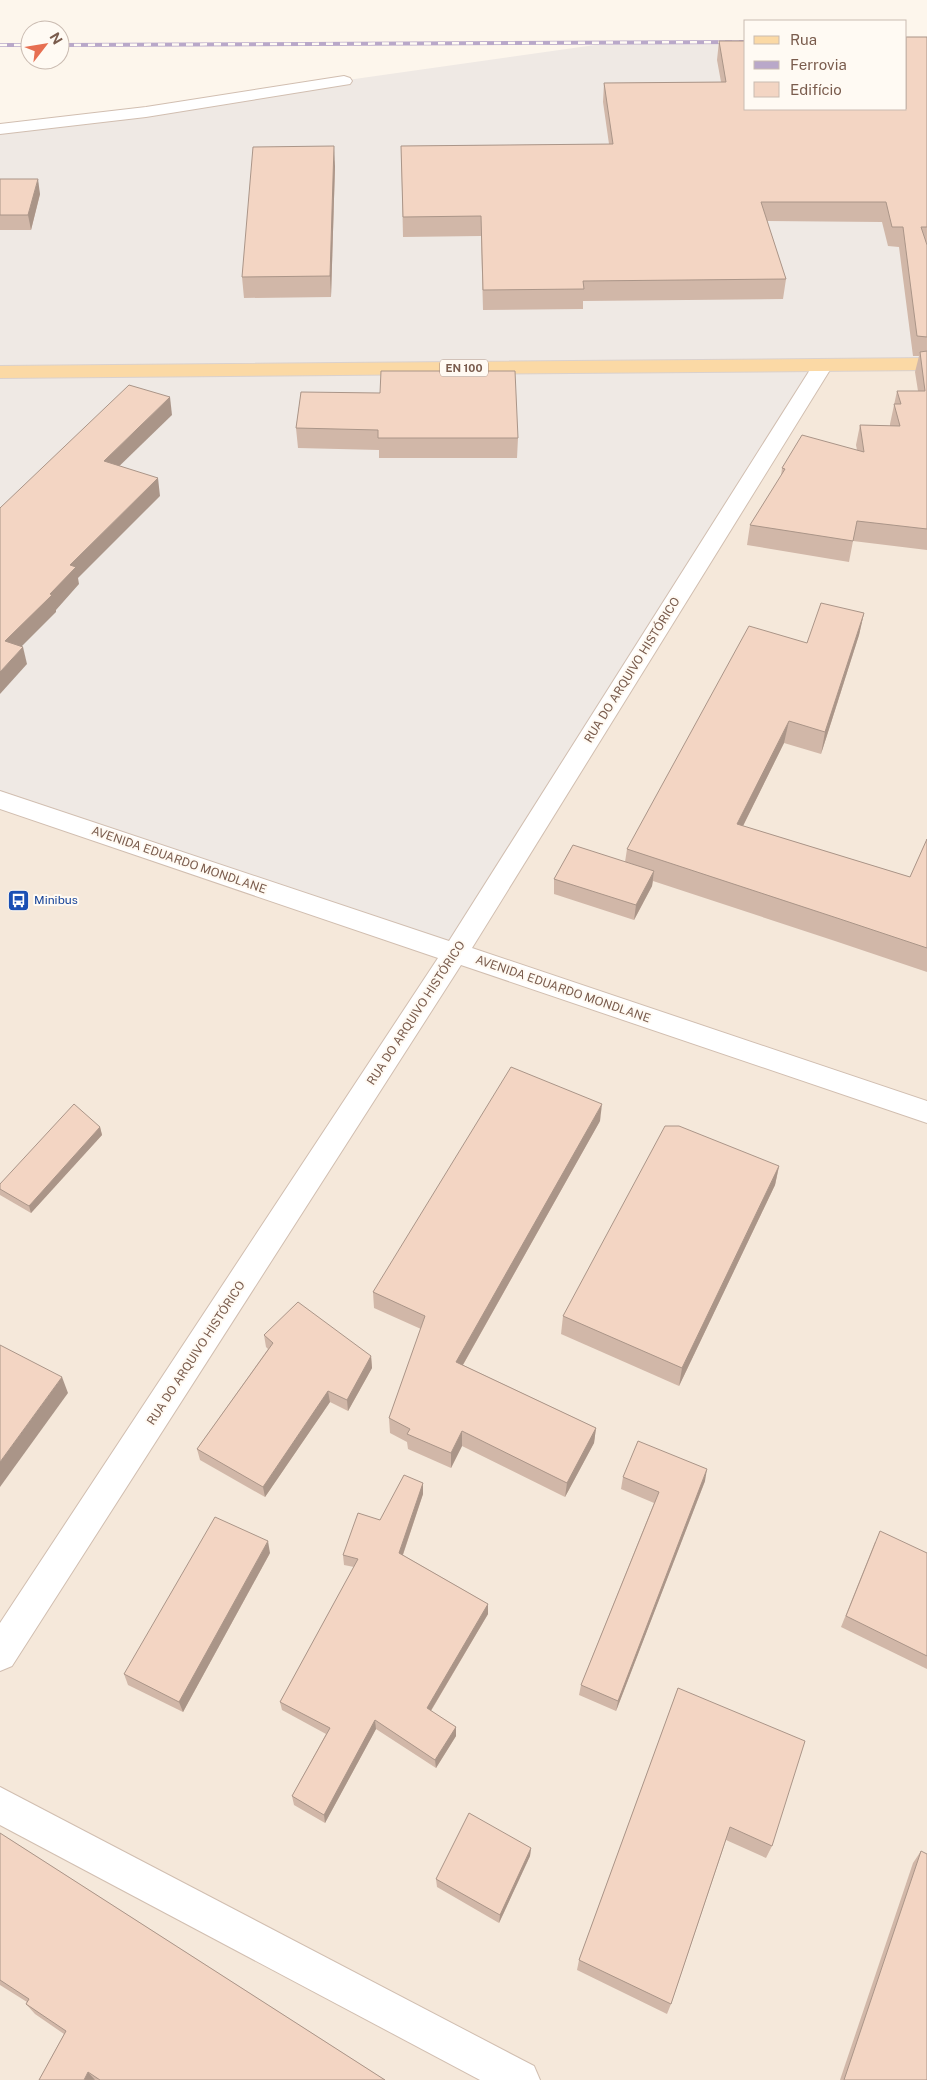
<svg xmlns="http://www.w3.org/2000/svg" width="927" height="2080" font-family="'Public Sans',sans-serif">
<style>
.residential{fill:#f5e8da}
.industrial{fill:#efe9e4}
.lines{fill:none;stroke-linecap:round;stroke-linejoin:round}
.minor-casing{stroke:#d1beb0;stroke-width:2}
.major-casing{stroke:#dad1cd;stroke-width:2}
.minor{fill:#fff;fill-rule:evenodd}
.major{fill:#fbd9a5;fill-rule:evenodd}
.rail-casing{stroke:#b9a8c9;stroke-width:4}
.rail{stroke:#fffaf3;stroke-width:2.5;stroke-dasharray:7;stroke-linecap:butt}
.wall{fill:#d1b7a8}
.shaded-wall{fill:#aa9588}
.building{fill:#f3d5c3;stroke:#aa9588}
.labels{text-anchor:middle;stroke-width:4;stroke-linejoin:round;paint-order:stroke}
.shield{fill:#fffaf3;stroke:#a28b7f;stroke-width:1}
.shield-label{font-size:11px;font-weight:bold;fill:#7a5c4d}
.street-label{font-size:12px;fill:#7a5c4d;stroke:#fffaf3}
.transit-label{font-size:12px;fill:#164399;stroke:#fffaf3;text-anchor:start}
</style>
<rect width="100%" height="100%" fill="#fdf6ec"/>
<polygon class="residential" points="927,364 927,2080 0,2080 0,800 823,365"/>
<polygon class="industrial" points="746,42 746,109 906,109 927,364 823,365 455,953 0,800 0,129 609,43"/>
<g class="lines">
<defs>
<g id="minor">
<polygon points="344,76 350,78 352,81 350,84 146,117 0,134 0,124 146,107"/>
<polygon points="823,359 830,361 833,365 472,948 927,1101 927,1123 461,965 12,1666 0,1671 0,1623 438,958 0,809 0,791 449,941 813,365 816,361"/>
<polygon points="0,1787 534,2066 540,2080 480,2080 0,1825"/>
</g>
<polygon id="major" points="927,358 927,370 0,378 0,366"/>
</defs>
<use href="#minor" class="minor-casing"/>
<use href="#major" class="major-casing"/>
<use href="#minor" class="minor"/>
<use href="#major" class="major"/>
<defs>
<g id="rail">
<polyline points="0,45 30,45"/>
<polyline points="60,45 746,42"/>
</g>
</defs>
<use href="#rail" class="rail-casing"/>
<use href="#rail" class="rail"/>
</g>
<g class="wall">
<polygon points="927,37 927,550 853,541 849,562 747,545 750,525 781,476 782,468 857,450 856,445 860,425 890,426 890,424 897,391 918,391 915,372 919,356 913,356 899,247 888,246 882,222 767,221 786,279 783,299 583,301 583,309 483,310 481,236 403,237 401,146 609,144 603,102 604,83 721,82 717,60 719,41 746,109"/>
<polygon points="335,166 331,297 244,298 242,277"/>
<polygon points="0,179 40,194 31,230 0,230"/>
<polygon points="301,392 518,438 517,458 379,458 379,450 298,448 296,428"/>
<polygon points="864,613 859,635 821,754 784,743 743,826 910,877 927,839 927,972 835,941 653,881 652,886 634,920 554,894 554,879 625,862 627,849 807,643"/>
<polygon points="600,1121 463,1365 596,1428 594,1443 565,1497 462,1446 451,1468 408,1449 407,1442 390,1433 389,1418 421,1329 374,1308 373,1292"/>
<polygon points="100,1127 102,1135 31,1213 0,1195 0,1184"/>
<polygon points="779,1166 775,1185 679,1386 561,1334 563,1316"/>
<polygon points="264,1335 371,1356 372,1368 348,1411 330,1402 265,1497 200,1460 197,1449 268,1349 266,1347"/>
<polygon points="623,1477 705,1481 616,1711 579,1695 581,1685 654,1503 621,1489"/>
<polygon points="423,1483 423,1494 403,1555 488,1604 488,1614 431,1711 456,1727 456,1736 436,1768 376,1729 325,1823 294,1805 292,1796 326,1734 282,1710 280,1702 354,1567 344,1565 343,1555 380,1520"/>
<polygon points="875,1542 927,1553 927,1669 841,1627"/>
<polygon points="270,1553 183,1712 128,1685 124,1674"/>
<polygon points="678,1688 772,1846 766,1858 726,1840 671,2004 667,2014 577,1970 579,1960"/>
<polygon points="0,1833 385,2080 39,2080 64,2034 35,2014 26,2004 27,2002 0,1985"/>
<polygon points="531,1848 530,1856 499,1923 437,1887 436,1879"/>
<polygon points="921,1851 927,2080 840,2080 913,1863"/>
</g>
<g class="shaded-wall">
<polygon points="334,146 335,166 331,297 330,276"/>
<polygon points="38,179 40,194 31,230 28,215"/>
<polygon points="170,397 172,415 107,478 104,461"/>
<polygon points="158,478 160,496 78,578 79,584 56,610 56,612 10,658 5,641 50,594 70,565"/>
<polygon points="864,613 859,635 821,754 825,732"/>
<polygon points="23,647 27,664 0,694 0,672"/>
<polygon points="789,721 784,743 733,846 737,824"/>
<polygon points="654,871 652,886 634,920 636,905"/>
<polygon points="602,1104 600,1121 456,1377 456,1362"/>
<polygon points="100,1127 102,1135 31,1213 29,1206"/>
<polygon points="779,1166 775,1185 679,1386 682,1368"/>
<polygon points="371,1356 372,1368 348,1411 347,1400"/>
<polygon points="62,1377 68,1393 0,1487 0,1462"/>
<polygon points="328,1391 330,1402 265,1497 263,1487"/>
<polygon points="596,1428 594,1443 565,1497 567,1483"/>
<polygon points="462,1431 462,1446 451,1468 451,1453"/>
<polygon points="707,1469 705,1481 616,1711 618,1701"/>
<polygon points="423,1483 423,1494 400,1563 399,1553"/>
<polygon points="268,1541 270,1553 183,1712 179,1702"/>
<polygon points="488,1604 488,1614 427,1717 427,1708"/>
<polygon points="375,1720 376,1729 325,1823 324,1815"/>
<polygon points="456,1727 456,1736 436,1768 435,1760"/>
<polygon points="531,1848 530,1856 499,1923 500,1915"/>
<polygon points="88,2072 95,2080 84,2080"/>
</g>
<g class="building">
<polygon points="906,37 927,37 927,227 921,227 927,245 927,337 917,336 903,227 892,227 886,202 761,202 786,279 583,281 584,289 483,290 481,216 403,217 401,146 613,144 604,83 726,82 719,41 746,41 746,109 906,109"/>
<polygon points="334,146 330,276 242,277 253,147"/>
<polygon points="0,179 38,179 28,215 0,215"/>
<polygon points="927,351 927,529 857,521 853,541 750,525 785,469 782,468 802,435 864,452 860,425 900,426 894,404 901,404 897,391 925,391 920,352"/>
<polygon points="381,371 515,371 518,438 378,438 378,430 296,428 301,392 380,393"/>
<polygon points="129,385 170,397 104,461 158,478 70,565 76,567 50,594 52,595 5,641 23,647 0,672 0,508"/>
<polygon points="821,603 864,613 825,732 789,721 737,824 910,877 927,839 927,948 840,919 627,849 749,626 807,643"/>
<polygon points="573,845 654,871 636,905 554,879"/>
<polygon points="511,1067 602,1104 456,1362 596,1428 567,1483 462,1431 451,1453 407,1434 410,1429 389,1418 425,1316 373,1292"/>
<polygon points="74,1104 100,1127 29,1206 0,1189 0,1184"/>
<polygon points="665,1126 679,1126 779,1166 682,1368 563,1316"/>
<polygon points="298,1302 371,1356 347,1400 328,1391 263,1487 197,1449 273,1343 264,1335"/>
<polygon points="0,1345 62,1377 0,1462"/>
<polygon points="638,1441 707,1469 618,1701 581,1685 659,1492 623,1477"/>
<polygon points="404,1475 423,1483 399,1553 488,1604 427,1708 456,1727 435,1760 375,1720 324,1815 292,1796 330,1728 280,1702 358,1559 343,1555 358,1513 380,1520"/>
<polygon points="215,1517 268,1541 179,1702 124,1674"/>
<polygon points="880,1531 927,1553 927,1656 846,1616"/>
<polygon points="678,1688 805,1741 772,1846 730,1827 671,2004 579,1960"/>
<polygon points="469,1813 531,1848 500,1915 436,1879"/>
<polygon points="0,1833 385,2080 100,2080 88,2072 84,2080 39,2080 66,2031 26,2004 29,1999 0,1980"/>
<polygon points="921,1851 927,1854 927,2080 844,2080"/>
</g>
<defs>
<symbol id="bus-square" viewBox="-11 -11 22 22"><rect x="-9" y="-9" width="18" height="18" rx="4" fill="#1a4fb4" stroke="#fffaf3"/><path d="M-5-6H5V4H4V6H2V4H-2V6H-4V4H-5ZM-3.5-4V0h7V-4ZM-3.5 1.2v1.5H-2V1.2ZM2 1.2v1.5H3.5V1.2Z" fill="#fff"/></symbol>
</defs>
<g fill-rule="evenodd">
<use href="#bus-square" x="6" y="888" width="25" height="25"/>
</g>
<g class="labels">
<rect class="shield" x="440" y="359.5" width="48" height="17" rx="4"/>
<g class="shield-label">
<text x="464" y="372">EN 100</text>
</g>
<g class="street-label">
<text transform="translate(632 670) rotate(-58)" y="4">RUA DO ARQUIVO HISTÓRICO</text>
<text transform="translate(179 860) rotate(19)" y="4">AVENIDA EDUARDO MONDLANE</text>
<text transform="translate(563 989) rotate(19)" y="4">AVENIDA EDUARDO MONDLANE</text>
<text transform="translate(416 1013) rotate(-57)" y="4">RUA DO ARQUIVO HISTÓRICO</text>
<text transform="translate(196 1353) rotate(-57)" y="4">RUA DO ARQUIVO HISTÓRICO</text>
</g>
<g class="transit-label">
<text x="34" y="904">Minibus</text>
</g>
</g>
<rect x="744" y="20" width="162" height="90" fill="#fffaf3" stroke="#cabbb1"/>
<rect x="754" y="36" width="25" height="8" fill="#fbd9a5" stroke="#cabbb1"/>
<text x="790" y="45" font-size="15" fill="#7a5c4d">Rua</text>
<rect x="754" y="61" width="25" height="8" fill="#b9a8c9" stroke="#cabbb1"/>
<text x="790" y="70" font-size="15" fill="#7a5c4d">Ferrovia</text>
<rect x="754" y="82" width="25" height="15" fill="#f3d5c3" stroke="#cabbb1"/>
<text x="790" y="95" font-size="15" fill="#7a5c4d">Edifício</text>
<g transform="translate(45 45) rotate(59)"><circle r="24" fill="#fffaf3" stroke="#cabbb1"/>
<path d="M0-4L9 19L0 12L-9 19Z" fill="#e76f51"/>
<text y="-8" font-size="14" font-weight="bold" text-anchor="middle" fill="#7a5c4d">N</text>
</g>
</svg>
